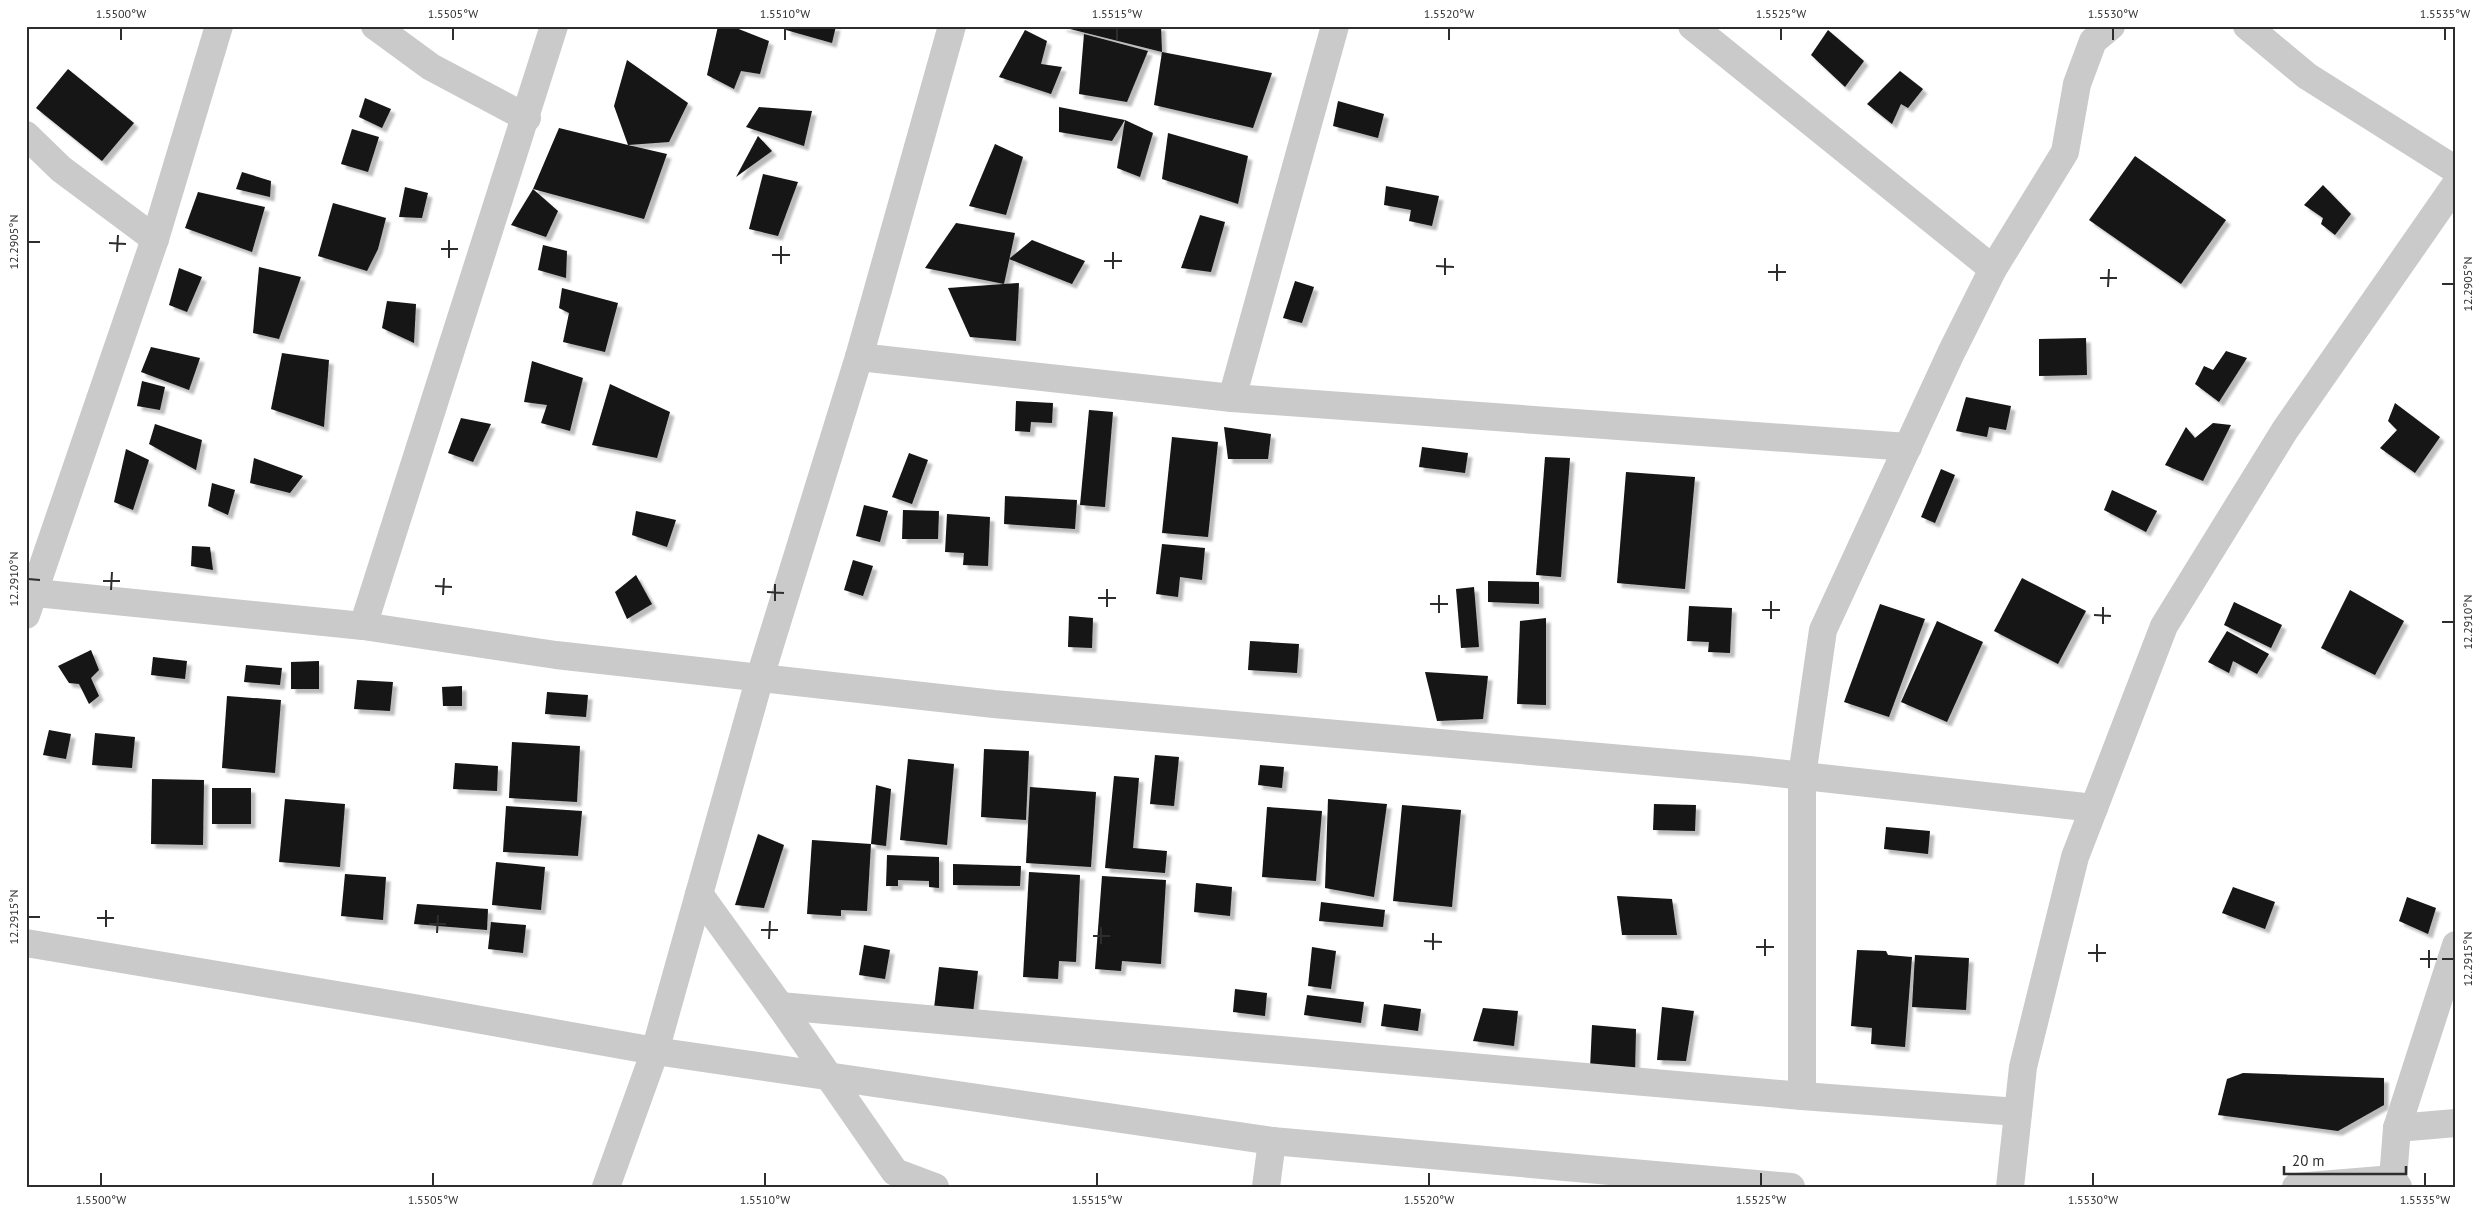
<svg xmlns="http://www.w3.org/2000/svg" width="2482" height="1213" font-family="'PT Sans',sans-serif">
<style>
.building{fill:#141414;filter:url(#shadow)}
.lines{fill:none;stroke-linecap:round;stroke-linejoin:round}
.street{stroke:#cacaca;stroke-width:28}
.ticks{fill:none;stroke:#2d2d2d;stroke-width:2}
.neatline{fill:none;stroke:#2d2d2d;stroke-width:2}
.ticks-label{font-size:12px;text-anchor:middle;fill:#2d2d2d}
</style>
<defs>
<filter id="shadow"><feDropShadow dx="4.5" dy="4.5" stdDeviation="1" flood-color="#0004"/></filter>
</defs>
<rect width="100%" height="100%" fill="#fff"/>
<g class="building">
<polygon points="718,26 731,26 769,41 760,74 741,71 734,89 707,75"/>
<polygon points="787,26 836,26 832,43 786,30"/>
<polygon points="1062,26 1161,26 1162,52 1062,27"/>
<polygon points="1025,30 1047,41 1041,64 1062,67 1051,94 999,77"/>
<polygon points="1828,30 1864,61 1845,87 1811,55"/>
<polygon points="1084,34 1148,51 1127,102 1079,94"/>
<polygon points="1162,52 1272,73 1253,128 1154,105"/>
<polygon points="627,60 688,103 669,142 628,145 667,154 644,219 533,189 559,128 628,145 614,106"/>
<polygon points="68,69 134,123 102,161 36,108"/>
<polygon points="1900,71 1923,89 1908,108 1901,104 1892,124 1867,104"/>
<polygon points="365,98 391,109 382,128 359,117"/>
<polygon points="1338,101 1384,114 1378,138 1333,126"/>
<polygon points="759,107 812,111 804,146 746,127"/>
<polygon points="1059,107 1125,120 1112,141 1059,132"/>
<polygon points="1125,120 1153,133 1140,177 1117,168"/>
<polygon points="352,129 379,137 368,172 341,164"/>
<polygon points="1168,133 1248,156 1238,204 1162,179"/>
<polygon points="758,136 772,151 736,177"/>
<polygon points="995,144 1023,157 1006,215 969,206"/>
<polygon points="2135,156 2226,220 2181,284 2089,220"/>
<polygon points="242,172 271,181 270,197 236,189"/>
<polygon points="763,174 798,182 778,236 749,229"/>
<polygon points="2323,185 2351,214 2335,235 2321,224 2323,218 2304,205"/>
<polygon points="1386,186 1439,196 1432,226 1409,221 1411,210 1384,205"/>
<polygon points="405,187 428,193 422,218 399,217"/>
<polygon points="533,189 558,211 546,237 511,225"/>
<polygon points="198,192 265,207 252,252 185,228"/>
<polygon points="333,203 386,218 378,249 367,271 318,256"/>
<polygon points="1200,215 1225,222 1211,272 1181,268"/>
<polygon points="956,223 1015,233 1004,284 925,268"/>
<polygon points="1032,240 1085,261 1072,284 1009,259"/>
<polygon points="543,245 567,251 566,278 538,270"/>
<polygon points="259,267 301,277 279,339 253,333"/>
<polygon points="179,268 202,277 187,312 169,305"/>
<polygon points="1295,281 1314,287 1302,323 1283,318"/>
<polygon points="1019,283 1016,341 970,337 948,288"/>
<polygon points="562,288 618,303 605,352 563,342 569,313 559,308"/>
<polygon points="387,301 416,304 414,343 382,328"/>
<polygon points="2086,338 2087,375 2039,376 2039,339"/>
<polygon points="151,347 200,358 189,390 141,372"/>
<polygon points="2226,351 2247,358 2219,402 2195,384 2204,366 2213,370"/>
<polygon points="282,353 329,360 324,427 271,409"/>
<polygon points="532,361 583,378 570,431 541,423 547,405 524,402"/>
<polygon points="142,381 165,387 160,410 137,406"/>
<polygon points="610,384 670,412 657,458 592,445"/>
<polygon points="1966,397 2011,406 2006,430 1989,427 1987,437 1956,431"/>
<polygon points="1016,401 1053,403 1052,423 1031,422 1030,432 1015,431"/>
<polygon points="2395,403 2440,437 2415,473 2380,448 2397,430 2388,421"/>
<polygon points="1089,410 1113,412 1105,507 1080,505"/>
<polygon points="461,418 491,424 473,462 448,453"/>
<polygon points="2213,423 2231,425 2203,481 2165,465 2186,427 2195,438"/>
<polygon points="155,424 202,440 196,470 149,444"/>
<polygon points="1224,427 1271,434 1268,459 1228,459"/>
<polygon points="1172,437 1218,442 1208,537 1162,533"/>
<polygon points="1422,447 1468,453 1465,473 1419,467"/>
<polygon points="126,449 149,460 133,510 114,502"/>
<polygon points="909,453 928,460 912,504 892,497"/>
<polygon points="1545,457 1570,458 1561,577 1536,575"/>
<polygon points="254,458 303,476 290,493 250,483"/>
<polygon points="1941,469 1955,475 1935,523 1921,517"/>
<polygon points="1626,472 1695,477 1685,589 1617,583"/>
<polygon points="212,483 235,490 228,515 208,506"/>
<polygon points="2112,490 2157,511 2146,532 2104,510"/>
<polygon points="1005,496 1077,500 1075,529 1004,524"/>
<polygon points="864,505 888,511 880,542 856,536"/>
<polygon points="903,510 939,511 938,539 902,539"/>
<polygon points="636,511 676,520 667,547 632,535"/>
<polygon points="947,514 990,517 988,566 963,565 964,553 945,552"/>
<polygon points="1162,544 1205,548 1202,580 1180,577 1178,597 1156,594"/>
<polygon points="192,546 210,547 213,570 191,566"/>
<polygon points="853,560 873,566 863,596 844,590"/>
<polygon points="636,575 652,604 627,619 615,592"/>
<polygon points="2022,578 2086,611 2058,664 1994,631"/>
<polygon points="1488,581 1539,582 1539,604 1488,602"/>
<polygon points="1474,587 1479,647 1461,648 1456,589"/>
<polygon points="2350,590 2404,621 2375,675 2321,648"/>
<polygon points="2234,602 2282,625 2271,648 2224,625"/>
<polygon points="1880,604 1925,619 1889,717 1844,702"/>
<polygon points="1689,606 1732,608 1730,653 1708,652 1709,642 1687,641"/>
<polygon points="1069,616 1093,618 1092,648 1068,647"/>
<polygon points="1546,618 1546,705 1517,704 1520,621"/>
<polygon points="1937,621 1983,642 1947,722 1901,702"/>
<polygon points="2227,631 2269,654 2257,674 2233,661 2229,673 2208,662"/>
<polygon points="1250,641 1299,644 1297,673 1248,670"/>
<polygon points="91,650 99,670 91,678 99,696 89,704 79,684 69,683 58,666"/>
<polygon points="153,657 187,661 185,679 151,675"/>
<polygon points="319,661 319,689 291,689 291,662"/>
<polygon points="246,665 282,668 280,685 244,682"/>
<polygon points="1425,672 1488,676 1483,719 1437,721"/>
<polygon points="357,680 393,682 390,711 354,709"/>
<polygon points="462,686 462,706 443,706 442,687"/>
<polygon points="547,692 588,695 586,717 545,714"/>
<polygon points="227,696 281,700 275,773 222,768"/>
<polygon points="49,730 71,734 66,759 43,755"/>
<polygon points="95,733 135,737 132,768 92,765"/>
<polygon points="512,742 580,746 577,802 509,798"/>
<polygon points="984,749 1029,751 1026,820 981,817"/>
<polygon points="1155,755 1179,757 1174,806 1150,804"/>
<polygon points="908,759 954,764 947,845 900,840"/>
<polygon points="455,763 498,766 497,791 453,789"/>
<polygon points="1260,765 1284,767 1282,788 1258,785"/>
<polygon points="1114,776 1139,778 1133,848 1167,851 1165,873 1105,868"/>
<polygon points="152,779 204,780 203,845 151,844"/>
<polygon points="876,785 891,789 886,846 871,844 867,911 841,910 841,916 807,914 812,840 871,844"/>
<polygon points="1030,787 1096,792 1091,867 1026,863"/>
<rect x="212" y="788" width="39" height="36"/>
<polygon points="285,799 345,804 340,867 279,862"/>
<polygon points="1328,799 1387,804 1374,897 1325,888"/>
<polygon points="1654,804 1696,805 1695,831 1653,830"/>
<polygon points="1402,805 1461,810 1452,907 1393,901"/>
<polygon points="506,806 582,811 578,856 503,852"/>
<polygon points="1267,807 1322,811 1316,881 1262,877"/>
<polygon points="1886,827 1930,831 1928,854 1884,849"/>
<polygon points="758,834 784,845 764,908 735,905"/>
<polygon points="887,855 939,857 939,888 929,887 929,881 898,880 898,886 886,886"/>
<polygon points="496,862 545,867 541,910 492,905"/>
<polygon points="953,864 1021,866 1020,886 953,885"/>
<polygon points="1029,872 1080,875 1076,962 1059,961 1058,979 1023,977"/>
<polygon points="345,874 386,877 383,920 341,916"/>
<polygon points="1102,876 1166,880 1161,964 1122,961 1121,971 1095,969"/>
<polygon points="1196,883 1232,887 1230,916 1194,912"/>
<polygon points="2233,887 2275,902 2265,929 2222,913"/>
<polygon points="1617,896 1672,899 1677,935 1622,935"/>
<polygon points="2407,897 2436,908 2428,934 2399,921"/>
<polygon points="1321,902 1385,910 1383,927 1319,921"/>
<polygon points="417,904 488,909 487,930 414,924"/>
<polygon points="491,922 526,925 523,953 488,949"/>
<polygon points="864,945 890,950 885,979 859,975"/>
<polygon points="1312,947 1336,951 1331,989 1308,986"/>
<polygon points="1857,950 1886,951 1888,955 1912,957 1905,1047 1871,1044 1872,1028 1851,1026"/>
<polygon points="1915,955 1969,958 1966,1010 1912,1007"/>
<polygon points="939,967 978,971 973,1013 934,1008"/>
<polygon points="1235,989 1267,993 1265,1016 1233,1012"/>
<polygon points="1307,995 1364,1002 1361,1023 1304,1015"/>
<polygon points="1384,1004 1421,1009 1418,1031 1381,1026"/>
<polygon points="1662,1007 1694,1011 1686,1061 1657,1060"/>
<polygon points="1483,1008 1518,1011 1514,1046 1473,1041"/>
<polygon points="1592,1025 1636,1029 1635,1074 1590,1069"/>
<polygon points="2243,1073 2384,1078 2384,1105 2338,1131 2218,1115 2227,1079"/>
</g>
<g class="lines">
<g class="street">
<polyline points="375,26 431,67 527,118"/>
<polyline points="1692,26 1993,269"/>
<polyline points="2247,26 2307,76 2456,170"/>
<polyline points="26,135 61,169 155,239"/>
<polyline points="859,357 1232,398 1908,447"/>
<polyline points="1232,398 1335,26"/>
<polyline points="26,592 363,626 556,655 994,704 1749,770 2094,808"/>
<polyline points="26,615 155,239 219,26"/>
<polyline points="363,626 554,26"/>
<polyline points="699,894 780,1006 895,1172 935,1187"/>
<polyline points="26,943 414,1008 655,1051 1272,1141 1791,1187"/>
<polyline points="780,1006 1802,1096 2018,1112"/>
<polyline points="1802,1096 1802,776 1823,630 1951,353 1993,269 2065,152 2077,84 2093,41 2111,26"/>
<polyline points="2397,1128 2456,1123"/>
<polyline points="606,1187 655,1051 760,677 859,357 952,26"/>
<polyline points="1266,1187 1272,1141"/>
<polyline points="2010,1187 2023,1067 2075,857 2164,626 2285,430 2456,184"/>
<polyline points="2296,1187 2393,1179"/>
<polyline points="2398,1187 2393,1179 2397,1128 2456,945"/>
</g>
</g>
<path class="ticks" d="M121 40V28M453 40V28M785 40V28M1117 40V28M1449 40V28M1781 40V28M2113 40V28M2445 40V28M28 242H40M109 243 126 244M441 249H458M117 252 118 235M772 255H790M449 258V240M1104 261H1122M781 264V246M1436 266 1454 267M1113 269V252M1768 272H1786M1445 275V258M2100 278H2117M1777 281V264M2442 284H2454M2108 287 2109 269M28 579 40 580M103 581H120M435 586 452 587M111 590 112 572M767 592 784 593M443 595 444 578M1098 598H1116M775 601V584M1430 604H1448M1107 607V589M1762 610H1780M1439 613V595M2094 615 2111 616M1771 619V601M2442 622H2454M2103 624V607M28 917H40M97 918H114M429 924H446M106 927V910M761 930H778M437 933 438 915M1093 936H1110M769 939 770 921M1424 941 1442 942M1101 944V927M1756 947H1774M1433 950V933M2088 953H2106M1765 956V939M2420 959H2437M2442 959H2454M2097 962V944M2429 968V950M101 1186V1173M433 1186V1173M765 1186V1173M1097 1186V1173M1429 1186V1173M1761 1186V1173M2093 1186V1173M2425 1186V1173"/>
<rect width="2482" height="1213" fill="none" stroke="#ffffff" stroke-width="55"/>
<path d="M2284 1166v8h122v-8" fill="none" stroke="#2d2d2d" stroke-width="2.5"/>
<text x="2292" y="1166" font-size="15" fill="#2d2d2d" stroke="#ffffff" stroke-width="4" paint-order="stroke">20 m</text>
<rect x="28" y="28" width="2426" height="1158" class="neatline"/>
<g class="ticks-label">
<text x="121" y="18">1.5500°W</text>
<text x="453" y="18">1.5505°W</text>
<text x="785" y="18">1.5510°W</text>
<text x="1117" y="18">1.5515°W</text>
<text x="1449" y="18">1.5520°W</text>
<text x="1781" y="18">1.5525°W</text>
<text x="2113" y="18">1.5530°W</text>
<text x="2445" y="18">1.5535°W</text>
<text transform="translate(14 242) rotate(-90)" y="4">12.2905°N</text>
<text transform="translate(2468 284) rotate(-90)" y="4">12.2905°N</text>
<text transform="translate(14 579) rotate(-90)" y="4">12.2910°N</text>
<text transform="translate(2468 622) rotate(-90)" y="4">12.2910°N</text>
<text transform="translate(14 917) rotate(-90)" y="4">12.2915°N</text>
<text transform="translate(2468 959) rotate(-90)" y="4">12.2915°N</text>
<text x="101" y="1204">1.5500°W</text>
<text x="433" y="1204">1.5505°W</text>
<text x="765" y="1204">1.5510°W</text>
<text x="1097" y="1204">1.5515°W</text>
<text x="1429" y="1204">1.5520°W</text>
<text x="1761" y="1204">1.5525°W</text>
<text x="2093" y="1204">1.5530°W</text>
<text x="2425" y="1204">1.5535°W</text>
</g>
</svg>
